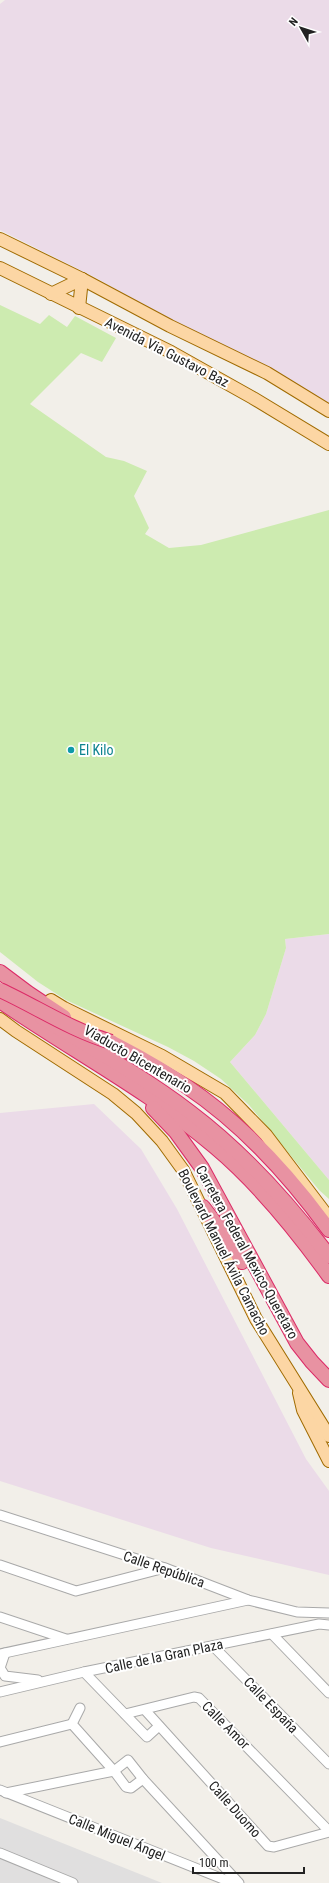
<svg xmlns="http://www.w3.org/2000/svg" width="329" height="1883" font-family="'Roboto Condensed',sans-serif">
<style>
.residential{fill:#e0dfdf}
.industrial{fill:#ebdbe8}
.grass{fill:#cdebb0}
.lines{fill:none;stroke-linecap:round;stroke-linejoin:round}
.minor-casing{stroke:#a9a9a9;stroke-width:11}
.major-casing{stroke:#a06b00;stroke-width:14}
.highway-casing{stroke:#dc2a67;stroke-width:16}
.minor{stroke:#fff;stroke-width:9}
.major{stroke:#fcd6a4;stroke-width:12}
.highway{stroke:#e892a2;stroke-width:14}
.highway-bridge-casing{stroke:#dc2a67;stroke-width:16;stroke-linecap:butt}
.highway-bridge{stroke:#e892a2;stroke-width:14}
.culture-dot{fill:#0f9aa8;stroke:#fff;stroke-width:1.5}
.labels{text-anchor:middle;stroke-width:4;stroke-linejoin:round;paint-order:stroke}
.street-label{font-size:14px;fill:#222;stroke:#fff}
.culture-label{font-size:14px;fill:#0d838f;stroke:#fff;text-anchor:start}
</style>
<rect width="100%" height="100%" fill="#f2efe9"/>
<polygon class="residential" points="0,1818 162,1883 0,1883"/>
<g class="industrial">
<polygon points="5,0 329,0 329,411 98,279 0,230 0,4"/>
<polygon points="329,934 329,1180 230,1062 255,1035 266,1014 286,948 285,939"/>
<polygon points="94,1104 141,1149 177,1209 306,1459 329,1491 329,1575 211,1548 0,1481 0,1113"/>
</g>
<polygon class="grass" points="0,305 40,324 49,315 67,327 75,316 116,338 102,362 81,353 30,404 106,457 124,461 147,471 134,496 149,528 145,534 169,548 201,545 329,510 329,934 285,939 286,948 266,1014 255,1035 230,1062 329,1180 329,1199 319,1190 249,1105 221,1079 194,1061 168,1047 66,1000 38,982 0,952"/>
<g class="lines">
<defs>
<g id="minor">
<polyline points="0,1515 165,1568 248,1600 297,1612 329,1613"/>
<polyline points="0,1565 76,1591 165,1568"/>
<polyline points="0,1617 66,1639"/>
<polyline points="272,1634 329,1693"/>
<polyline points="213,1646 329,1764"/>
<polyline points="5,1653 0,1668 5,1676 38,1680"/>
<polyline points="0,1654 248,1600"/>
<polyline points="84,1672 147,1737 159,1726"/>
<polyline points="0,1692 84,1672 319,1624 329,1625"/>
<polyline points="80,1708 72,1724 114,1771 126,1787 131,1788 143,1779"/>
<polyline points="145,1710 268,1846 274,1847 329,1832"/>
<polyline points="125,1714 194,1697 199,1698 329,1831"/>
<polyline points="0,1742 72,1724"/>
<polyline points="0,1790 233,1883"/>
<polyline points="6,1793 114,1771 128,1760 143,1779 239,1883"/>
<polyline points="0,1853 73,1883"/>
</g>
<g id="major">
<polyline points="0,239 82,279 170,326 267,373 329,411"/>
<polyline points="0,268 171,352 253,398 329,444"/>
<polyline points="51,294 82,279"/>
<polyline points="79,308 82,279"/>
<polyline points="51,1000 64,1008 162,1056 225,1093 266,1135 329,1218"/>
<polyline points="0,1019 16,1031 113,1094 136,1113 162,1141 183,1170 256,1319 329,1436"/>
<polyline points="299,1393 303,1410 329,1461"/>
</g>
<g id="highway">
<polyline points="0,972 28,993 64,1017"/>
<path d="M0 1001C71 1050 149 1091 215 1147 259 1184 296 1230 329 1276"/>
<path d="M42 1018C92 1048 144 1077 190 1112 243 1152 289 1203 329 1256"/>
<path d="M101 1037C130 1052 159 1067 186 1086 241 1123 290 1176 329 1230"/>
<polyline points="153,1108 176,1132 202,1168 297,1343 312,1362 329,1380"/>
<polyline points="203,1207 235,1249 242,1262"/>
</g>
</defs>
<use href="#minor" class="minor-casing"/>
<use href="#major" class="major-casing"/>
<use href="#highway" class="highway-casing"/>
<use href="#minor" class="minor"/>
<use href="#major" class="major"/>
<use href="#highway" class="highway"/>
<defs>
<path id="highway-bridge" d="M0 990C37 1007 71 1030 111 1042"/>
</defs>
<use href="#highway-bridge" class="highway-bridge-casing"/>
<use href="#highway-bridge" class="highway-bridge"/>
</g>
<circle class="culture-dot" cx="71" cy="750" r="4"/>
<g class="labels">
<g class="street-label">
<text transform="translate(167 352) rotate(27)" y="5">Avenida Via Gustavo Baz</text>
<text transform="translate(138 1059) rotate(30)" y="5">Viaducto Bicentenario</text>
<text transform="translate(224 1252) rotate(63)" y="5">Boulevard Manuel Ávila Camacho</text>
<text transform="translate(247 1252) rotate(61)" y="5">Carretera Federal Mexico-Queretaro</text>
<text transform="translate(164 1569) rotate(19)" y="5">Calle República</text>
<text transform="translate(164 1656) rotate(-12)" y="5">Calle de la Gran Plaza</text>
<text transform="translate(271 1705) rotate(46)" y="5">Calle España</text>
<text transform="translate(226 1725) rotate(45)" y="5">Calle Amor</text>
<text transform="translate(235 1809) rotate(48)" y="5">Calle Duomo</text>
<text transform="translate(117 1837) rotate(22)" y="5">Calle Miguel Ángel</text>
</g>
<g class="culture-label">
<text x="79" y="755">El Kilo</text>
</g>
</g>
<g transform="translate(301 28) rotate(309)" stroke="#ffffff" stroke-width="3" paint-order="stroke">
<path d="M0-3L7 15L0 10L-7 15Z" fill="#222222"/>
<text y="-6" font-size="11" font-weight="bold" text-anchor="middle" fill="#222222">N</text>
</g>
<path d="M193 1867v6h111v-6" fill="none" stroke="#222222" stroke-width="2"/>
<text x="199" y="1867" font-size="12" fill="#222222" stroke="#ffffff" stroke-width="3" paint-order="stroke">100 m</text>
</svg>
